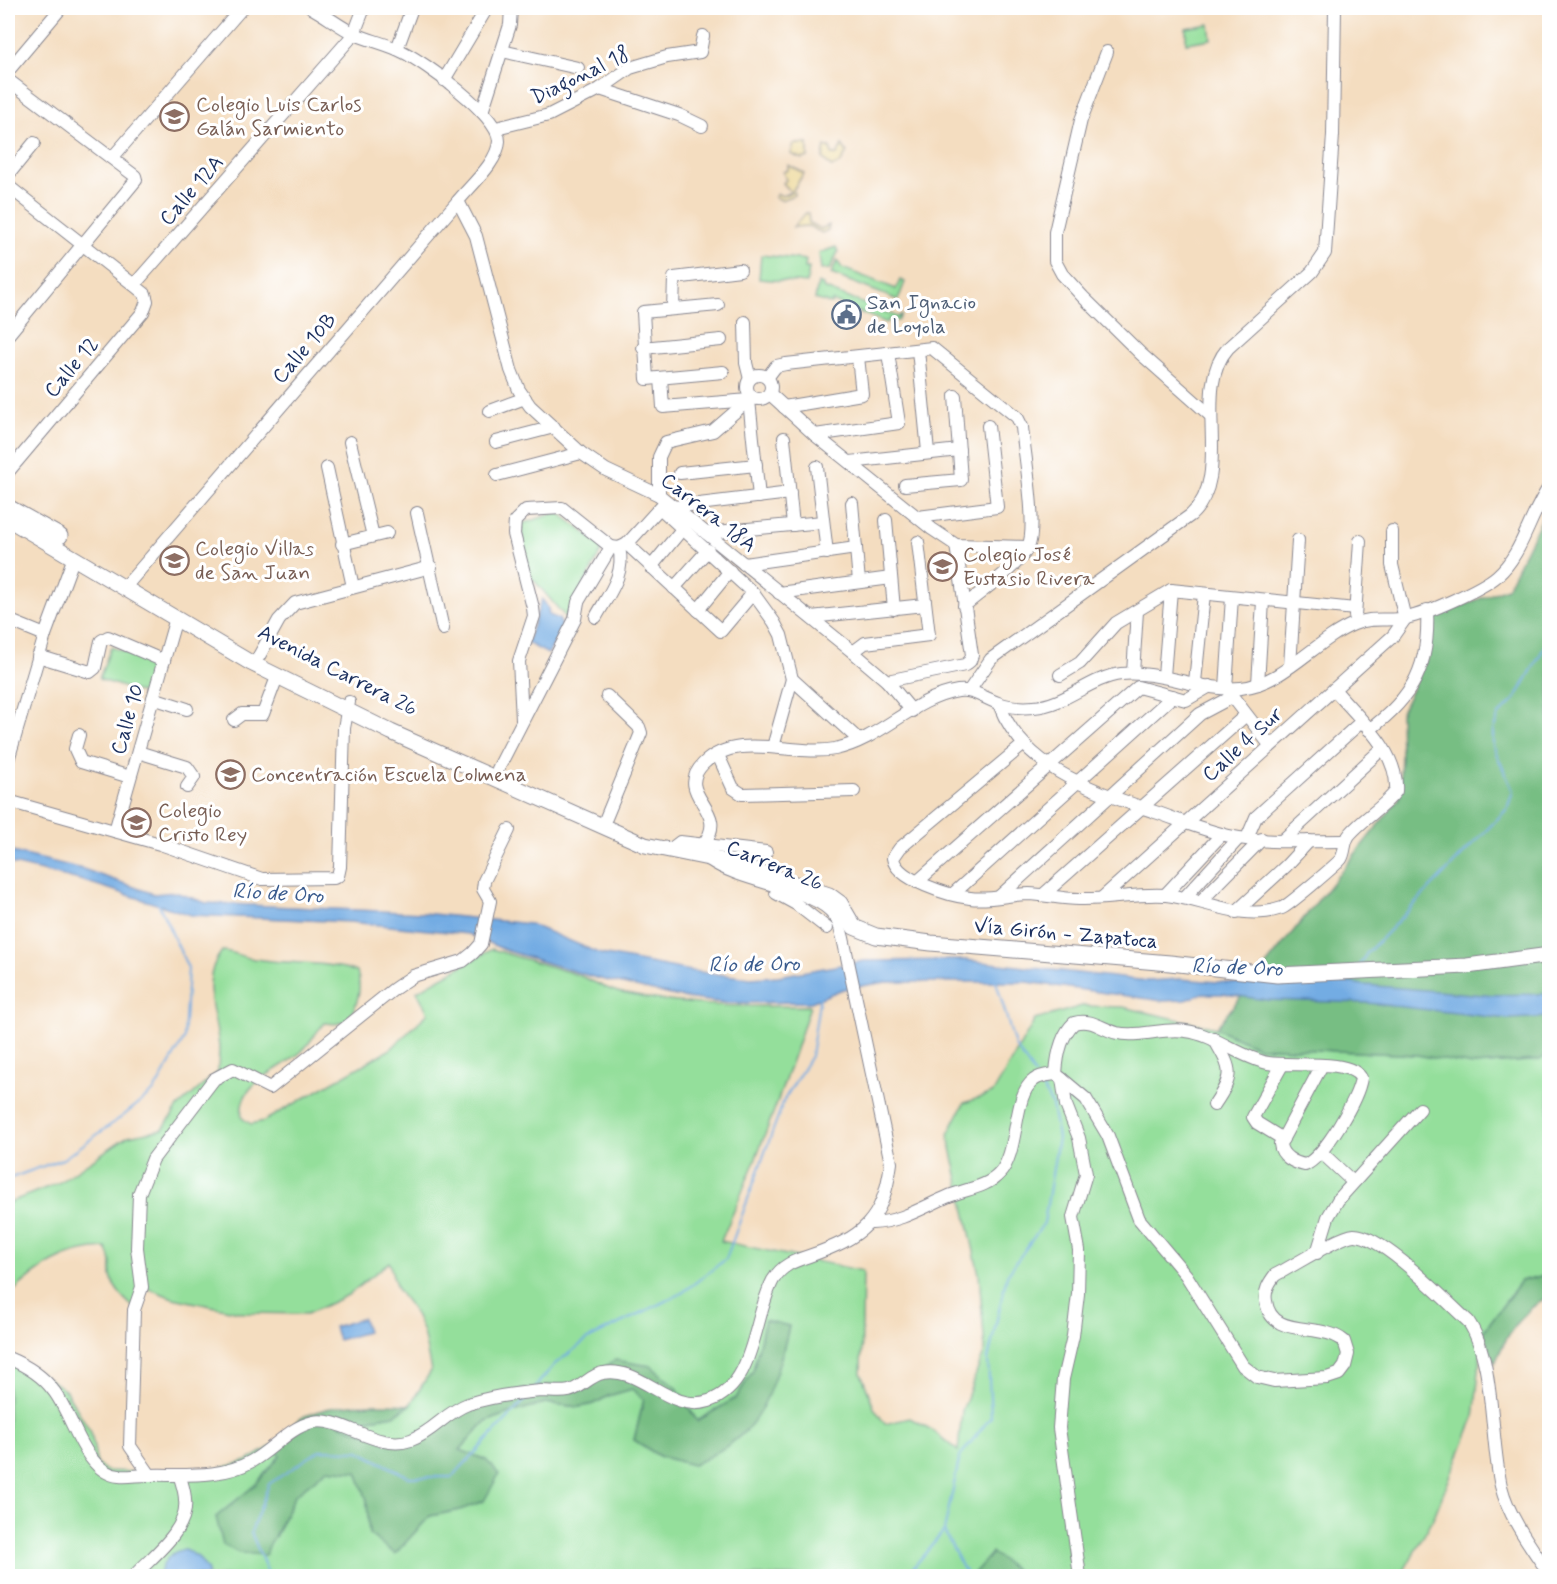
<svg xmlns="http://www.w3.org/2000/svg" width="1557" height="1584" font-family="Mynerve,sans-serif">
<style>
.green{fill:#94df9b;stroke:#58877c;stroke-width:1.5}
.forest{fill:#77be83;stroke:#497670;stroke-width:1.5}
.sand{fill:#eeda9e;stroke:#84847e;stroke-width:1.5}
.water{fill:#73ace3;stroke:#476ea0;stroke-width:1.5}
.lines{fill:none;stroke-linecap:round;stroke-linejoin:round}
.stream{stroke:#73ace3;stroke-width:2}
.minor-casing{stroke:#88868f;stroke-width:14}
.major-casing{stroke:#88868f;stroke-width:17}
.minor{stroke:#fff;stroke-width:12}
.major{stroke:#fff;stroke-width:15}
.labels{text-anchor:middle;stroke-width:6;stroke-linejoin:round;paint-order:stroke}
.street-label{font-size:21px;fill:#1b2f5e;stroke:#fff}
.education-label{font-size:21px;fill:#785e54;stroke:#fff;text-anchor:start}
.service-label{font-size:21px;fill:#4e5e75;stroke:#fff;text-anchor:start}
.water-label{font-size:22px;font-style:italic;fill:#3a5b8d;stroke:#fff}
</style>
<rect width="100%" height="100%" fill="#fff"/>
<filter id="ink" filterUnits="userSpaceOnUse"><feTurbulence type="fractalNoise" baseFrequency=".0167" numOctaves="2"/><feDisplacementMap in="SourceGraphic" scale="12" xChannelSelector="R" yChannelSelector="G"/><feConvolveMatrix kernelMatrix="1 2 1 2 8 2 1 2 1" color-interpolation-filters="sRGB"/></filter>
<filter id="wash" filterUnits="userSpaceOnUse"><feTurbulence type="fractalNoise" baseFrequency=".008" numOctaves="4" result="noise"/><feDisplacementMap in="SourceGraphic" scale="24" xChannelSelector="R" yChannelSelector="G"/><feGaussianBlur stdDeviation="1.35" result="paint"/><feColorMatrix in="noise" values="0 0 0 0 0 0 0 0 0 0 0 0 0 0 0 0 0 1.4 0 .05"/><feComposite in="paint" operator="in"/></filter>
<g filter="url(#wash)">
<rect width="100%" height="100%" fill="#f4ddc0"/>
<g class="green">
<polygon points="1209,24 1211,39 1186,43 1186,28"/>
<polygon points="836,247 838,252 830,269 821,270 819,253"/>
<polygon points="761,255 806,260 805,268 809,268 807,283 759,279"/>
<polygon points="837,261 842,268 896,289 900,280 905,282 898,300 831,274"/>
<polygon points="818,283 823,285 823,288 898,317 902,314 898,321 889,319 887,323 832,301 831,304 815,299"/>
<polygon points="558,512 603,547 567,619 527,572 521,524"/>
<polygon points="111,647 158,663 147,695 99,679"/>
<path d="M492 949C519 958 548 965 575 974 591 979 606 990 622 993 684 1007 747 1007 810 1006 785 1086 755 1164 721 1241L863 1271 861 1373 874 1408 885 1424 910 1418 932 1430 958 1451 962 1411 985 1350 979 1274 948 1134 964 1103 993 1093 1035 1020 1082 1006 1123 1007 1216 1028 1258 1047 1417 1055 1473 1065 1540 1060 1549 1053V1274L1521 1281 1483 1332 1474 1418 1433 1519 1401 1576H8V1357L32 1367 66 1391 91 1432 97 1464 107 1471 199 1474 247 1461 274 1445 280 1456 255 1485 216 1517 275 1537 295 1495 328 1469 358 1472 367 1500 369 1534 395 1553 430 1516 460 1510 486 1460 460 1450 484 1423 503 1415 545 1403 579 1407 594 1404 608 1396 632 1389 644 1399 634 1440 659 1456 693 1465 754 1421 780 1361 789 1326 765 1321 753 1371 736 1398 697 1421 677 1388 578 1385 411 1439 387 1441 337 1424 394 1415 410 1405 431 1371 423 1332 412 1309 397 1289 389 1262 348 1295 307 1314 244 1313 173 1298 147 1288 136 1310C127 1301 116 1292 112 1280 108 1267 115 1264 106 1248 64 1249 37 1269 8 1296V1203L58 1183 128 1136 163 1129 178 1107 218 1072C218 1064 219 1056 219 1048 217 1015 198 981 222 951 232 951 239 956 249 958 285 965 323 960 357 972 362 986 358 1007 348 1018 342 1025 333 1024 325 1023 315 1032 310 1044 301 1052 279 1072 236 1082 242 1118L251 1124 264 1121 391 1049 428 1013 417 991Z"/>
</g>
<g class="forest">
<polygon points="1549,504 1550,863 1543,868 1550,875 1549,1053 1540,1060 1473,1065 1417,1055 1258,1047 1216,1028 1399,799 1401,756 1400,714 1428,657 1431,618 1507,588"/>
<path d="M1549 1274V1296C1521 1311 1507 1334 1495 1363L1483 1332 1521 1281Z"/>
<path d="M765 1320 789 1326C783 1353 770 1400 753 1422 738 1442 715 1454 693 1465L659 1456 634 1440 644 1399 632 1389 608 1396 594 1404 579 1407 545 1403 503 1415 484 1423 460 1450 486 1460 499 1474 484 1501 460 1510 430 1516 395 1554 369 1534 367 1500 357 1472 328 1469 295 1495 265 1555 239 1553 223 1545 216 1517 255 1485 280 1456 274 1445C283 1436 294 1421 305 1416 337 1402 376 1403 410 1405L394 1415 339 1424 387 1441 411 1439 491 1396 546 1385H578L615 1360 651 1366 677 1388 697 1421 736 1398 753 1371Z"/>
<polygon points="992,1553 1024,1576 975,1576 974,1573"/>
</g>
<g class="sand">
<polygon points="794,144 808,144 808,157 802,159 791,154"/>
<polygon points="842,145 847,152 840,164 831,167 823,158 825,147 830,147 832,155 837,155"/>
<polygon points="788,165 804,173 793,190 794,195 781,200 775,197 778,194 782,196 791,192 783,183 786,180 783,172 788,170"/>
<polygon points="806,213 808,213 809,223 821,229 829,225 828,230 822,233 809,226 793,227"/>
</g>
<g class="water">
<polygon points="542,599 548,608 549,615 559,619 563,629 548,654 527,643"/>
<polygon points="8,851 83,869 154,894 175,892 206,903 423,913 530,924 601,954 691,971 751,978 778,976 864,961 965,960 1148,981 1180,979 1244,984 1320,978 1364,985 1484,995 1549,994 1549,1017 1509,1019 1368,1003 1267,1000 1224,994 1203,994 1185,1000 1163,1001 1027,982 886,982 843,989 811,1002 726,1003 684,998 596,978 505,950 468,934 350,922 191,915 84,881 8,863"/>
<polygon points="363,1318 367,1332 338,1340 334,1327"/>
<path d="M185 1549 198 1557 208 1571 207 1576H159C163 1562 169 1552 185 1549Z"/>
</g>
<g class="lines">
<g class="stream">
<polyline points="1360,964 1367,953 1507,809 1513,791 1493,746 1493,730 1499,715 1516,698 1550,637"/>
<polyline points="996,981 1015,1046 1035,1075"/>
<polyline points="8,1179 63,1159 123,1116 154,1091 184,1039 188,968 158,903"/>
<polyline points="536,1386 555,1364 588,1339 682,1293 726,1259 784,1100 811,1056 820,995"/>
<polyline points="269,1576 251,1532 269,1484 320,1450 359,1451 409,1477 452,1477 527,1398"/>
<polyline points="906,1576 944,1531"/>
<polyline points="967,1576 944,1531 960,1456 991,1417 988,1359 1007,1275 1044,1223 1058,1138 1052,1105 1039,1082"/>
</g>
</g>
</g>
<g filter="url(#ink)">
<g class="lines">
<defs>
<g id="minor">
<polyline points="397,49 412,8"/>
<polyline points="502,51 578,68"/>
<polyline points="1107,52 1081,120 1055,232 1055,261 1062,274 1083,297 1141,354 1211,416"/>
<polyline points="8,71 61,8"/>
<polyline points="8,80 135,176 136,180 8,335"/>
<polyline points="444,80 487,8"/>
<polyline points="600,89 679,115 702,126"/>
<polyline points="482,112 510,25 511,8"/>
<polyline points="496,128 549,115 600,89 630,68 667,57 700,52 703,36"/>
<polyline points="112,158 242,8"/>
<polyline points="8,175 34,143"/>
<polyline points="8,186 134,285 145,294 147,301 143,312 8,472"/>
<polyline points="458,201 476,236 511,370 519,390 530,406 581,453 606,470 659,495 853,652 887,681 912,711"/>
<polyline points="134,285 354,34 364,8"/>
<polyline points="718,305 643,312 647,379 723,372"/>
<polyline points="673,309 674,278 740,270"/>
<polyline points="745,322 746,363 750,379"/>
<polyline points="643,348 721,340"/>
<polyline points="918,350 928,452"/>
<circle cx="759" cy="387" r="12"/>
<polyline points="661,378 663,407 749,400 759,497"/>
<path d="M767 378 776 366 786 364 932 348 1017 417 1022 427C1024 452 1038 528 1028 547 1018 567 981 591 964 606"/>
<polyline points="770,394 815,435 932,529 956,545 1028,547"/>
<polyline points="784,407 862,394 858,357"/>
<polyline points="490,411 525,398"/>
<polyline points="815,435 899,423 888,353"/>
<polyline points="784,438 793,525"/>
<polyline points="350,442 373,536"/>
<polyline points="496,442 554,427"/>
<polyline points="850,462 959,450"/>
<polyline points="817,467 827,553"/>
<polyline points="327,468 353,587"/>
<polyline points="680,473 756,465"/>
<polyline points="497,475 581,453"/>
<polyline points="905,485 961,480 955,396"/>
<polyline points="659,495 659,457 666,442 713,431 751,398"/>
<polyline points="852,503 859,582"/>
<polyline points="674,507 790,493"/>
<polyline points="660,508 753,593 774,622 781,635 792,679 859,740"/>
<polyline points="417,513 443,629"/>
<polyline points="918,517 997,507 988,426"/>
<polyline points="886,520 894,609"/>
<polyline points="1392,531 1392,565 1405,619"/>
<polyline points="706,533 823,522"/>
<polyline points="342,544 387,533"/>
<polyline points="627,544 721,631 753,593"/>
<polyline points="744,564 856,548"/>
<polyline points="651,567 683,528"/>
<path d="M125 587 458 201C471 185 498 162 499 141 499 115 425 63 403 52 388 44 371 41 355 34 340 27 327 16 312 8"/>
<polyline points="674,588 708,550"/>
<polyline points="779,593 891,578"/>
<polyline points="1232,597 1226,688 1270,745"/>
<polyline points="698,610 730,571"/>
<polyline points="1355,616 1360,541"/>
<path d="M596 617C608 595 626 574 619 548"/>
<polyline points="811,617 924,605"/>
<polyline points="8,620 45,635"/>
<polyline points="853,652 865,643 929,635 918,542"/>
<polyline points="38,656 90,672 95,668 101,641 108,637 164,661"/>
<polyline points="259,656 279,620 295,603 431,567"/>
<polyline points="1290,666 1298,540"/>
<polyline points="1133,673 1137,611"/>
<polyline points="1060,675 1080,663 1116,623 1171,590 1355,609"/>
<polyline points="1164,676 1171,590"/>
<polyline points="887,681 965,665 970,661 972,655 956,545"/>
<polyline points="1195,682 1204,594"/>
<polyline points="1258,684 1263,601"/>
<path d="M969 691 991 659 1191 515C1235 474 1190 391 1228 348L1312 272 1325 253 1333 135 1335 8"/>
<polyline points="153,698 187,709"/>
<path d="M999 704C1023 769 1095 791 1155 812 1182 821 1210 833 1239 838 1273 843 1310 841 1344 841"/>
<polyline points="234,720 242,714 263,714 277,677"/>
<polyline points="522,720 519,661 534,616 533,608 514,534 515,521 526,510 562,508 611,547 619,548 627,544 666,501"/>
<path d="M1369 730C1413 697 1430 666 1427 610"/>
<polyline points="79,735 75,749 81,762 130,777"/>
<path d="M1023 745 900 848 893 858C896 880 951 896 970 898 990 901 1010 894 1029 894 1046 895 1062 899 1079 899 1108 900 1137 893 1166 895 1204 899 1242 922 1282 908 1288 906 1337 864 1341 859 1346 851 1343 842 1350 834 1364 818 1383 808 1396 791 1399 751 1357 717 1334 689"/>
<polyline points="773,747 792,679"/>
<polyline points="138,752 187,767 194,777 187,787"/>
<polyline points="718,755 733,788 742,794 854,791"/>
<polyline points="8,760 45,635 74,557"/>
<polyline points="498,769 575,619 578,602 611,547"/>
<polyline points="8,801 160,844 262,879 334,878 338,876 340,867 344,728 349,702"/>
<polyline points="606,818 641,733 639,727 607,696"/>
<polyline points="115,831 176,618"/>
<polyline points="1247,838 1256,817 1361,722"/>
<polyline points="1284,839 1383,748"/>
<path d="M704 843C731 810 673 795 703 764 737 730 794 757 835 749 880 740 913 698 958 691 973 689 984 698 998 703 1009 707 1022 708 1034 707 1066 705 1089 678 1121 674 1162 670 1201 692 1241 688 1285 683 1315 640 1354 624 1372 616 1389 622 1406 618 1426 614 1482 589 1497 576 1523 554 1530 513 1550 486"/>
<polyline points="671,849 680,842 766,852"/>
<polyline points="917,882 1138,687 1186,700 1210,686"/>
<polyline points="776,893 796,904 827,928"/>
<polyline points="953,894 1173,696"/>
<polyline points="1043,895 1246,715"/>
<polyline points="1165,895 1222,834"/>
<polyline points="1000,896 1200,714 1232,697"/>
<polyline points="1185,897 1239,838"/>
<polyline points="1102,898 1393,636 1405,619"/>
<polyline points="1201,901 1262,839"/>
<polyline points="1236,912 1286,866 1309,841"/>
<path d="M1214 1039C1232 1070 1235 1074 1214 1105"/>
<polyline points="1282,1065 1253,1117 1257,1123 1283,1139"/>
<path d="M1322 1065 1280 1144C1281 1156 1294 1163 1305 1165 1324 1157 1358 1099 1361 1078 1350 1058 1289 1067 1268 1063 1239 1057 1216 1035 1186 1031 1163 1027 1140 1038 1117 1033 1101 1029 1092 1018 1074 1023 1061 1035 1057 1057 1056 1074L1086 1099 1108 1136 1139 1219 1186 1275 1243 1366 1257 1377 1274 1381 1327 1378 1339 1374 1345 1366 1348 1354 1344 1341C1320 1321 1271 1340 1266 1301 1264 1291 1269 1283 1275 1275 1292 1267 1339 1236 1354 1235 1381 1234 1446 1301 1468 1321 1495 1360 1490 1438 1501 1486 1509 1518 1532 1548 1550 1575"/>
<polyline points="1062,1079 1066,1105 1079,1138 1086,1174 1073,1217 1079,1250 1078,1294 1073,1336 1063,1379 1059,1428 1080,1576"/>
<polyline points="1322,1153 1353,1182"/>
<path d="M872 1223C901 1222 923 1207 949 1196 966 1189 987 1187 999 1174 1020 1152 1012 1095 1034 1080 1040 1075 1049 1075 1056 1074"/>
<polyline points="1317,1253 1328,1217 1338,1200 1420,1109"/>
<path d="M8 1358C25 1365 42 1375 53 1390 73 1414 84 1473 119 1476 128 1477 138 1475 147 1475 182 1474 221 1479 252 1461 273 1449 290 1427 313 1422 342 1416 377 1452 411 1440 433 1432 446 1412 468 1404 490 1397 518 1393 541 1391 550 1391 560 1393 569 1391 582 1388 590 1375 603 1373 641 1365 669 1414 709 1401 756 1385 753 1317 773 1280 782 1265 794 1261 809 1256 863 1237 883 1222 891 1163L843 938C841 930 839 922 835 916 816 888 742 883 710 860"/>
<polyline points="150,1475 130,1446 134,1310 142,1287 137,1248 139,1194 153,1159 214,1079 233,1069 270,1088 394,989 413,976 463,961 473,953 481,944 490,901 483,889 484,881 509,830"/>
<path d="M134 1576C152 1556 189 1530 185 1500 185 1492 182 1484 180 1477"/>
</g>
<g id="major">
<polyline points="8,507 60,536"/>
<polyline points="8,519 251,663 391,732 645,845 728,862 829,895 840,903 854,927 876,936 931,943 1170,963 1277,975 1467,966 1550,955"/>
</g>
</defs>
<use href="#minor" class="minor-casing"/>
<use href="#major" class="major-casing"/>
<use href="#minor" class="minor"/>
<use href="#major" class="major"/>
</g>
</g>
<defs>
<symbol id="school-ring" viewBox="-11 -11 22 22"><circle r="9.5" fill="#fff" stroke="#8d6e63" stroke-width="1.5"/><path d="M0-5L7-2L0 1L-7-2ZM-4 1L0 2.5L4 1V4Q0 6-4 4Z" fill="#8d6e63"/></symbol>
<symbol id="civic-ring" viewBox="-11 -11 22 22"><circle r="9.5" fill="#fff" stroke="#5c6f8a" stroke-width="1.5"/><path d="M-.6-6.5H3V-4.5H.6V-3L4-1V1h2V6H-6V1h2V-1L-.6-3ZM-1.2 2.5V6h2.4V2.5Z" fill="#5c6f8a"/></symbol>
</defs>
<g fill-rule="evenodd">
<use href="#school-ring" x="158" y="100" width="33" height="33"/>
<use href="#civic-ring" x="830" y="298" width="33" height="33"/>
<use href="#school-ring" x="158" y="544" width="33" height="33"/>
<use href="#school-ring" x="926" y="550" width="33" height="33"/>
<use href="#school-ring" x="214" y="758" width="33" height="33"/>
<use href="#school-ring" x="120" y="806" width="33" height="33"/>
</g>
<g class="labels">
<g class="street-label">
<text transform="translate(580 75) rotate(-26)" y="7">Diagonal 18</text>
<text transform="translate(191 190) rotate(-49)" y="7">Calle 12A</text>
<text transform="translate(304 348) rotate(-49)" y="7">Calle 10B</text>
<text transform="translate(71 367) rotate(-50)" y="7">Calle 12</text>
<text transform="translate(709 512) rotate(38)" y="7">Carrera 18A</text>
<text transform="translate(338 670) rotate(27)" y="7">Avenida Carrera 26</text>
<text transform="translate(127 719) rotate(-74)" y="7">Calle 10</text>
<text transform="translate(1242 744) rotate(-42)" y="7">Calle 4 Sur</text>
<text transform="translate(775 865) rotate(22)" y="7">Carrera 26</text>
<text transform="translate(1066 933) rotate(5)" y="7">Vía Girón - Zapatoca</text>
</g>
<g class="education-label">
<text x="196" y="111">Colegio Luis Carlos<tspan x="196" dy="24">Galán Sarmiento</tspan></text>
<text x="195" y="555">Colegio Villas<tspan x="195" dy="24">de San Juan</tspan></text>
<text x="963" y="561">Colegio José<tspan x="963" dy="24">Eustasio Rivera</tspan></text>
<text x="251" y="781">Concentración Escuela Colmena</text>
<text x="158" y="817">Colegio<tspan x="158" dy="24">Cristo Rey</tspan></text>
</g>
<g class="service-label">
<text x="867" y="309">San Ignacio<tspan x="867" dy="24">de Loyola</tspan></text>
</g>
<g class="water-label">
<text transform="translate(278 892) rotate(3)" y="8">Río de Oro</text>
<text transform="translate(754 963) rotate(-1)" y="8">Río de Oro</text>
<text transform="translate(1237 966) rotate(2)" y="8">Río de Oro</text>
</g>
</g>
<rect width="1557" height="1584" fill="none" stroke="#fff" stroke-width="30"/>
</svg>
